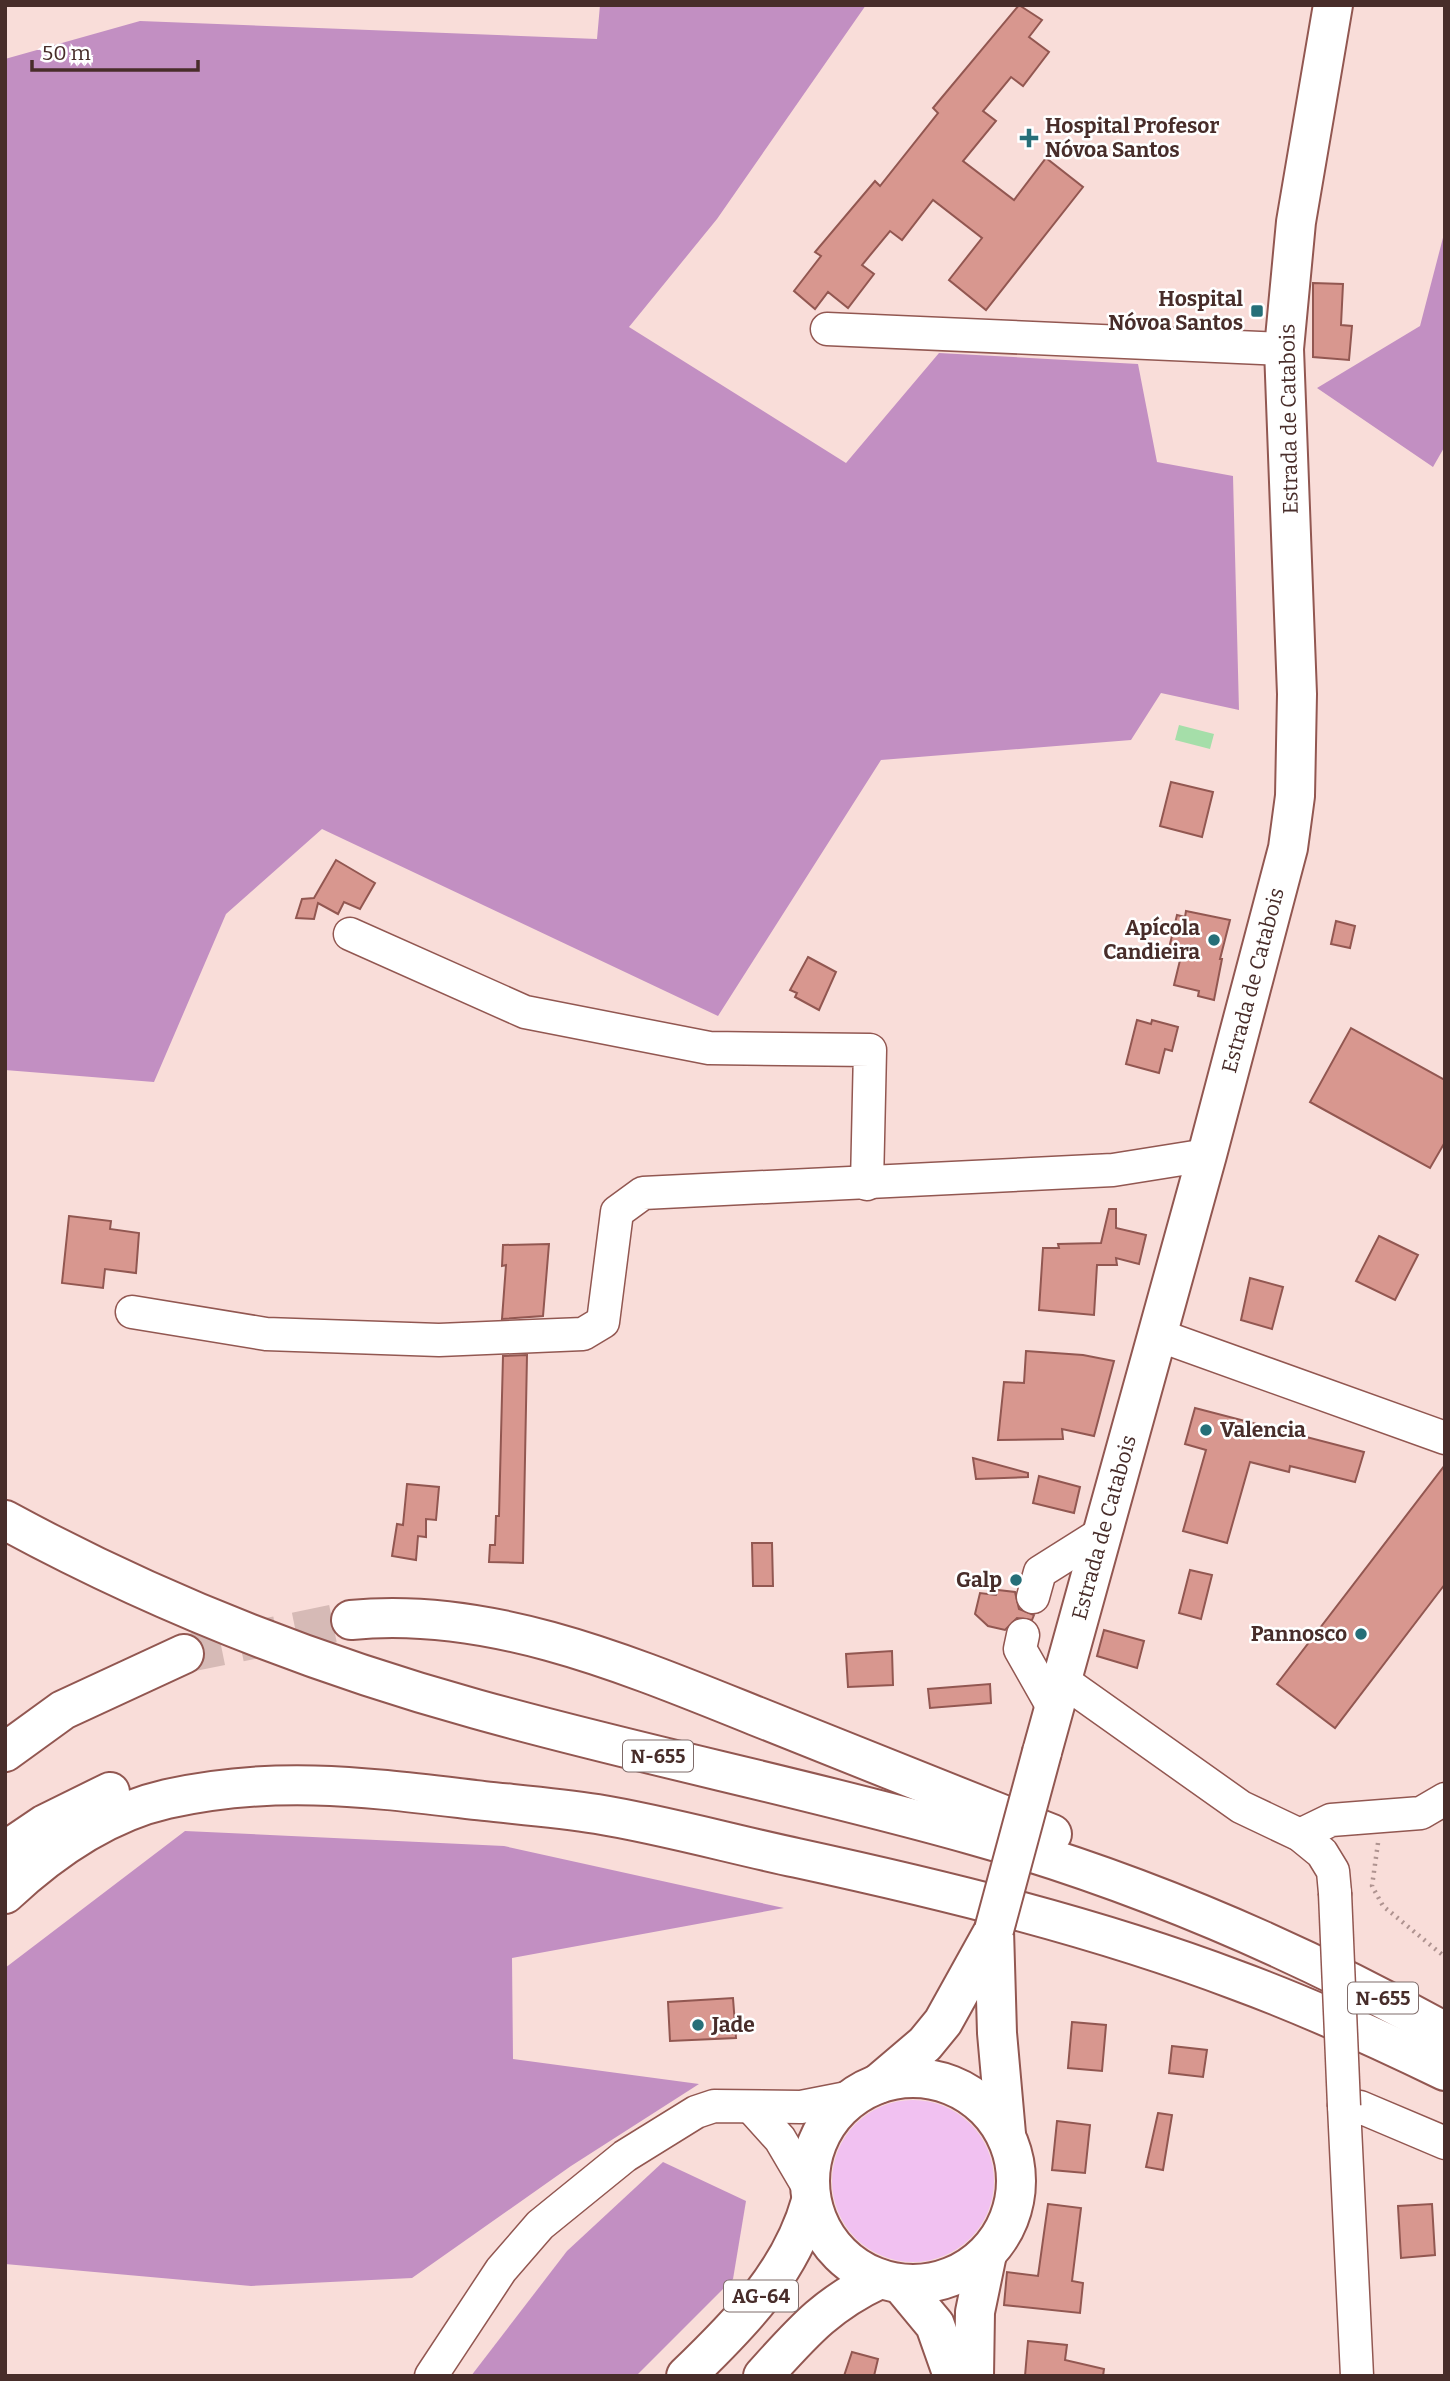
<svg xmlns="http://www.w3.org/2000/svg" width="1450" height="2381" font-family="Bitter,serif">
<style>
.green{fill:#f1c1f1}
.forest{fill:#c28fc2}
.water{fill:#a5dea9}
.building{fill:#d8978f;stroke:#925751;stroke-width:2}
.lines{fill:none;stroke-linecap:round;stroke-linejoin:round}
.highway-tunnel{stroke:#d6bab6;stroke-width:38;stroke-dasharray:38 19;stroke-linecap:butt}
.minor-casing{stroke:#925751;stroke-width:35}
.major-casing{stroke:#925751;stroke-width:42}
.highway-casing{stroke:#925751;stroke-width:42}
.path{stroke:#af9390;stroke-width:4.5;stroke-dasharray:2 5;stroke-linecap:butt}
.minor{stroke:#fff;stroke-width:32}
.major{stroke:#fff;stroke-width:38}
.highway{stroke:#fff;stroke-width:38}
.minor-bridge-casing{stroke:#925751;stroke-width:35;stroke-linecap:butt}
.major-bridge-casing{stroke:#925751;stroke-width:42;stroke-linecap:butt}
.minor-bridge{stroke:#fff;stroke-width:32}
.major-bridge{stroke:#fff;stroke-width:38}
.poi-dot{fill:#266f78;stroke:#fff;stroke-width:2.5}
.labels{text-anchor:middle;stroke-width:5;stroke-linejoin:round;paint-order:stroke}
.shield{fill:#fff;stroke:#7f6c6a;stroke-width:2}
.shield-label{font-size:19px;font-weight:bold;fill:#482d2a}
.poi-label{font-size:21px;font-weight:bold;fill:#482d2a;stroke:#fff;text-anchor:end}
.street-label{font-size:21px;fill:#482d2a;stroke:#fff}
</style>
<rect width="100%" height="100%" fill="#f9ddd9"/>
<circle class="green" cx="913" cy="2181" r="81"/>
<g class="forest">
<polygon points="600,5 866,5 717,219 629,327 846,463 939,353 1138,364 1157,462 1233,476 1239,710 1161,693 1131,740 881,760 718,1016 322,829 226,914 154,1082 5,1070 5,59 140,21 597,39"/>
<polygon points="1445,230 1445,446 1433,467 1317,388 1420,326"/>
<polygon points="185,1831 504,1846 784,1908 512,1958 513,2059 699,2084 571,2166 412,2278 251,2286 5,2264 5,1968"/>
<polygon points="663,2162 746,2201 733,2279 636,2376 471,2376 567,2251"/>
</g>
<polygon class="water" points="1179,725 1214,734 1210,749 1175,740"/>
<g class="building">
<polygon points="1019,5 1042,20 1029,37 1049,52 1023,86 1011,77 983,111 996,121 963,161 1014,200 1046,158 1083,187 986,310 949,280 982,238 933,200 902,240 890,231 862,265 874,274 848,308 828,292 815,309 794,291 821,256 815,252 875,181 880,186 938,113 933,108"/>
<polygon points="1313,283 1343,284 1341,325 1352,326 1349,360 1313,357"/>
<polygon points="1171,782 1213,792 1202,837 1160,826"/>
<polygon points="336,860 375,883 360,909 344,902 338,914 318,903 314,919 296,918 302,899 314,898"/>
<polygon points="1186,911 1230,920 1220,959 1222,959 1214,1000 1198,996 1199,991 1174,985 1183,948 1170,944 1177,915 1185,917"/>
<polygon points="1336,921 1355,926 1350,948 1331,944"/>
<polygon points="808,957 836,972 819,1010 795,997 797,993 790,990"/>
<polygon points="1137,1020 1151,1024 1152,1020 1178,1027 1172,1051 1165,1049 1159,1073 1126,1064"/>
<polygon points="1351,1028 1445,1080 1445,1142 1430,1168 1310,1102"/>
<polygon points="1109,1209 1116,1209 1116,1228 1146,1235 1139,1264 1116,1258 1117,1265 1097,1265 1094,1315 1039,1310 1043,1248 1059,1248 1058,1244 1101,1243"/>
<polygon points="69,1216 111,1221 110,1229 139,1233 136,1273 105,1269 103,1288 62,1283"/>
<polygon points="1379,1236 1418,1255 1395,1300 1356,1281"/>
<polygon points="549,1244 543,1316 502,1319 506,1265 502,1266 503,1245"/>
<polygon points="1250,1278 1283,1287 1272,1329 1241,1320"/>
<polygon points="1026,1351 1083,1355 1114,1361 1094,1436 1062,1429 1063,1439 998,1440 1004,1382 1024,1383"/>
<polygon points="527,1355 523,1563 489,1562 490,1545 495,1545 496,1516 499,1516 503,1356"/>
<polygon points="1195,1408 1364,1452 1355,1482 1290,1466 1289,1472 1250,1462 1227,1543 1183,1531 1206,1450 1185,1444"/>
<polygon points="973,1458 1028,1473 1028,1477 976,1479"/>
<polygon points="1445,1465 1445,1584 1335,1728 1277,1684"/>
<polygon points="1039,1476 1080,1487 1074,1513 1033,1503"/>
<polygon points="407,1484 439,1487 436,1520 426,1519 426,1537 418,1536 416,1560 392,1556 397,1524 403,1525"/>
<polygon points="752,1543 772,1543 773,1586 753,1586"/>
<polygon points="1190,1570 1212,1575 1201,1619 1179,1613"/>
<polygon points="998,1590 1015,1592 1019,1609 1034,1615 1032,1620 1017,1618 1005,1630 988,1626 975,1614 980,1593 996,1595"/>
<polygon points="1104,1630 1144,1641 1137,1668 1097,1656"/>
<polygon points="892,1651 893,1685 848,1687 846,1654"/>
<polygon points="990,1684 991,1703 930,1708 928,1689"/>
<polygon points="733,1998 736,2038 670,2041 668,2002"/>
<polygon points="1072,2022 1106,2025 1102,2071 1068,2068"/>
<polygon points="1172,2046 1207,2050 1203,2077 1169,2073"/>
<polygon points="1158,2113 1172,2115 1163,2170 1146,2167"/>
<polygon points="1057,2121 1090,2125 1085,2173 1052,2170"/>
<polygon points="1048,2204 1081,2208 1072,2281 1083,2283 1080,2313 1004,2305 1007,2272 1038,2276"/>
<polygon points="1432,2204 1435,2255 1401,2258 1398,2206"/>
<polygon points="1028,2341 1067,2345 1065,2360 1104,2369 1103,2376 1025,2376"/>
<polygon points="852,2352 878,2359 874,2376 844,2376"/>
</g>
<g class="lines">
<polyline class="highway-tunnel" points="184,1654 351,1620"/>
<defs>
<g id="minor">
<polyline points="827,329 1284,349"/>
<polyline points="350,934 525,1012 709,1048 870,1050 867,1184"/>
<polyline points="132,1312 266,1334 439,1340 583,1334 603,1322 617,1212 643,1193 1113,1170 1207,1155"/>
<polyline points="1158,1335 1445,1438"/>
<polyline points="1033,1597 1040,1572 1102,1533"/>
<polyline points="1023,1635 1020,1649 1054,1709"/>
<polyline points="1062,1680 1241,1807 1300,1835 1322,1853 1333,1871 1335,1893"/>
<polyline points="1300,1835 1331,1820 1421,1813 1445,1799"/>
<polyline points="752,2108 780,2139 810,2190"/>
<polyline points="431,2376 501,2270 540,2225 625,2156 696,2112 714,2106 801,2107 852,2097"/>
<polyline points="1357,2376 1344,2106 1360,2107 1445,2143"/>
</g>
<g id="major">
<path id="s1" d="M1042 1752 1207 1155 1288 848 1295 796 1297 694 1284 349 1296 222 1333 5"/>
<polyline points="994,1930 997,2033 1006,2134"/>
<circle cx="913" cy="2181" r="103"/>
<polyline points="878,2084 925,2044 943,2022 993,1932"/>
<polyline points="901,2284 935,2325 953,2376"/>
<polyline points="974,2376 975,2312 987,2254"/>
</g>
<g id="highway">
<path d="M5 1520C154 1601 314 1664 476 1709 640 1755 806 1788 969 1834 1134 1880 1295 1949 1445 2032"/>
<path d="M351 1620C490 1606 629 1665 756 1716 854 1755 953 1795 1052 1834"/>
<polyline points="5,1752 63,1710 184,1654"/>
<polyline points="5,1851 45,1824 110,1792"/>
<path d="M5 1894C51 1851 105 1813 167 1799 279 1774 372 1788 484 1801 522 1805 560 1808 597 1814 664 1825 731 1844 797 1858 944 1890 1096 1927 1236 1980 1307 2006 1377 2038 1445 2071"/>
<path d="M686 2376C739 2325 791 2273 811 2201"/>
<path d="M763 2376C802 2333 826 2304 880 2279"/>
</g>
</defs>
<use href="#minor" class="minor-casing"/>
<use href="#major" class="major-casing"/>
<use href="#highway" class="highway-casing"/>
<polyline class="path" points="1378,1843 1372,1886 1383,1906 1445,1957"/>
<use href="#minor" class="minor"/>
<use href="#major" class="major"/>
<use href="#highway" class="highway"/>
<defs>
<polyline id="minor-bridge" points="1335,1893 1344,2106"/>
<polyline id="major-bridge" points="994,1930 1042,1752"/>
</defs>
<use href="#minor-bridge" class="minor-bridge-casing"/>
<use href="#major-bridge" class="major-bridge-casing"/>
<use href="#minor-bridge" class="minor-bridge"/>
<use href="#major-bridge" class="major-bridge"/>
</g>
<g class="poi-dot">
<path d="M1025.5 127.5h7v7h7v7h-7v7h-7v-7h-7v-7h7z"/>
<rect x="1250" y="304" width="14" height="14" rx="3.5"/>
<circle cx="1214" cy="940" r="7"/>
<circle cx="1206" cy="1430" r="7"/>
<circle cx="1016" cy="1580" r="7"/>
<circle cx="1361" cy="1634" r="7"/>
<circle cx="698" cy="2025" r="7"/>
</g>
<g class="labels">
<g class="shield">
<rect x="623" y="1740.5" width="70" height="31" rx="5"/>
<rect x="1348" y="1982.5" width="70" height="31" rx="5"/>
<rect x="724" y="2280.5" width="74" height="31" rx="5"/>
</g>
<g class="shield-label">
<text x="658" y="1763">N-655</text>
<text x="1383" y="2005">N-655</text>
<text x="761" y="2303">AG-64</text>
</g>
<g class="poi-label">
<text x="1045" y="133" text-anchor="start">Hospital Profesor<tspan x="1045" dy="24">Nóvoa Santos</tspan></text>
<text x="1243" y="306">Hospital<tspan x="1243" dy="24">Nóvoa Santos</tspan></text>
<text x="1200" y="935">Apícola<tspan x="1200" dy="24">Candieira</tspan></text>
<text x="1220" y="1437" text-anchor="start">Valencia</text>
<text x="1002" y="1587">Galp</text>
<text x="1347" y="1641">Pannosco</text>
<text x="712" y="2032" text-anchor="start">Jade</text>
</g>
<g class="street-label">
<text transform="translate(1289 419) rotate(-91)" y="7">Estrada de Catabois</text>
<text dy="7" stroke="none"><textPath href="#s1" startOffset="800">Estrada de Catabois</textPath></text>
<text dy="7" stroke="none"><textPath href="#s1" startOffset="233">Estrada de Catabois</textPath></text>
</g>
</g>
<rect width="1450" height="2381" fill="none" stroke="#482d2a" stroke-width="14"/>
<path d="M32 60v10h166v-10" fill="none" stroke="#482d2a" stroke-width="3.5"/>
<text x="42" y="60" font-size="21" fill="#482d2a" stroke="#ffffff" stroke-width="5" paint-order="stroke">50 m</text>
</svg>
